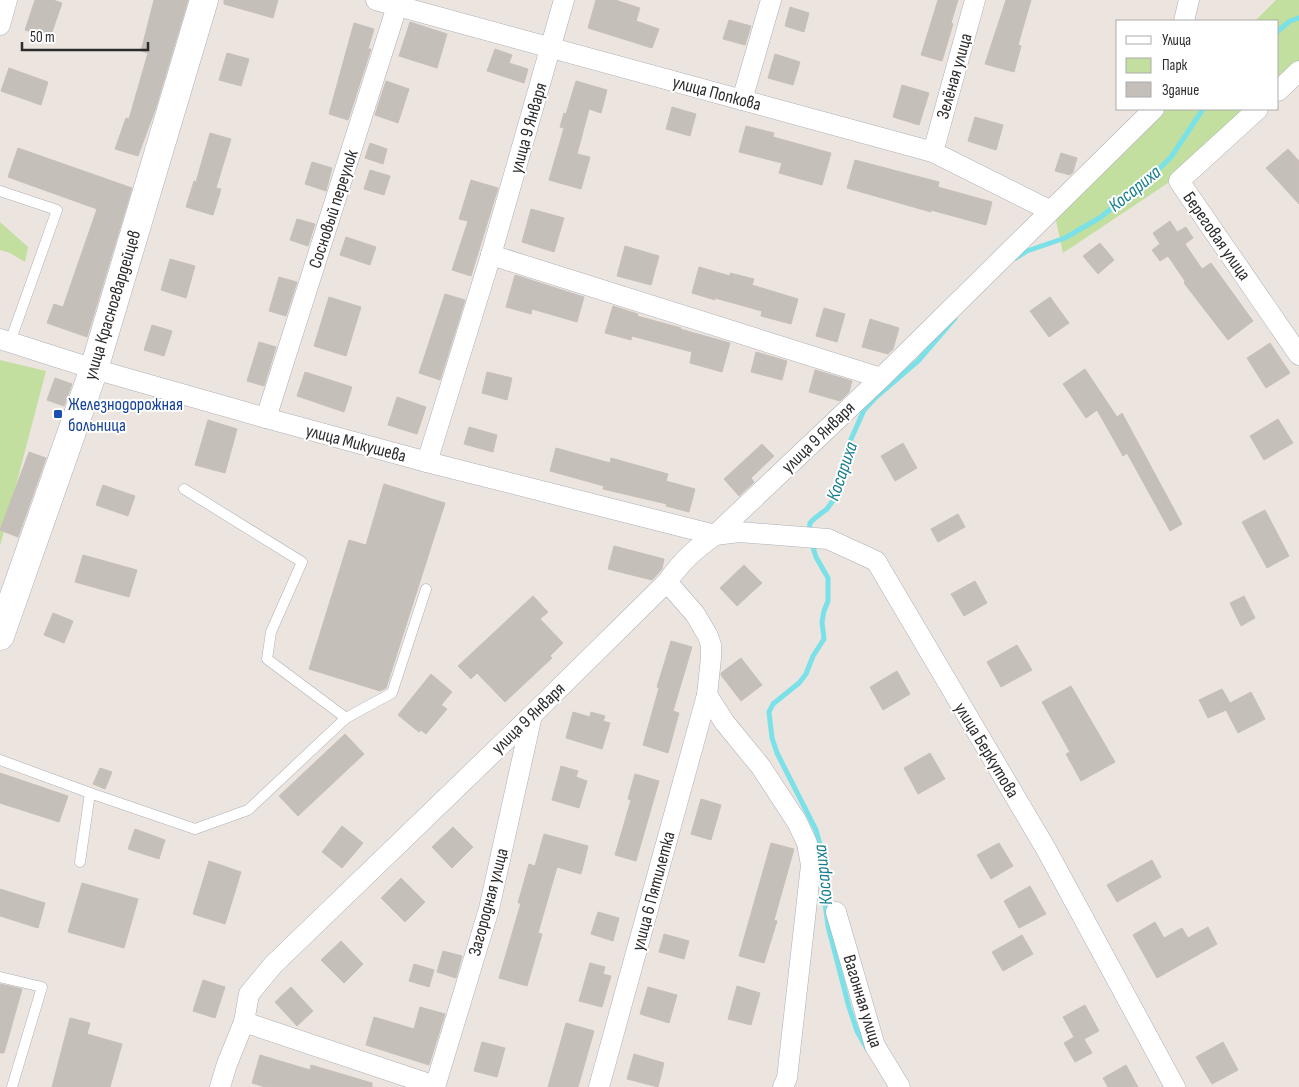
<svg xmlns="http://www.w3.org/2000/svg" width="1299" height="1087" font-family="'Sofia Sans Condensed',sans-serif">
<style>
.green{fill:#c2df9f}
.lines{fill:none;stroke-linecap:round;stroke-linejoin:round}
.stream{stroke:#79e1e7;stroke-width:5}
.building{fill:#c5bfba;stroke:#c8bfb8}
.lane-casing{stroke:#acb0b7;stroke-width:11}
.street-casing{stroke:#acb0b7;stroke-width:21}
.secondary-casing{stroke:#acb0b7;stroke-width:29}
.lane{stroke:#fff;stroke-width:10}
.street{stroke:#fff;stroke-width:20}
.secondary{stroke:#fff;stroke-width:28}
.transit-dot{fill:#1a4fb4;stroke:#fff;stroke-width:2}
.labels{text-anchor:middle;stroke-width:4;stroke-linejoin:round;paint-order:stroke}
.street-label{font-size:18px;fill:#2c2c2c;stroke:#fff}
.transit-label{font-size:18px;fill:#164399;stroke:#fff;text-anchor:start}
.water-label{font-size:19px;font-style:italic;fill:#167e8e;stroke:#fff}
</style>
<rect width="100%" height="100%" fill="#ece4df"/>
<g class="green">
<polygon points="1276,0 1299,0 1299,77 1278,94 1278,21 1255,21"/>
<polygon points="1161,109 1260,109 1174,179 1063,253 1054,211"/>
<polygon points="0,222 28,247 25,262 10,253 0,250"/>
<polygon points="0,360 46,371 0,546"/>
</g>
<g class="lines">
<g class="stream">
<polyline points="1278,31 1290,21 1299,18"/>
<polyline points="1016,258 1027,251 1065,238 1101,217 1158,170 1171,157 1203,109"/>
<polyline points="809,533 810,523 815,518 827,509 837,495 848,446 864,410 876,397 918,361 955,318"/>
<polyline points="811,541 816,557 828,578 828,601 824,611 822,622 824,639 813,656 806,674 799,683 773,704 769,712 772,738 777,753 816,830 820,845 823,888 828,926 849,1007 857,1031 867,1049"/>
</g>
</g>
<g class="building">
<polygon points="35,0 53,0 62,3 50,38 25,30"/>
<polygon points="154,0 188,0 155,110 138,156 115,149 126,118 129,119 148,53 141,51"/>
<polygon points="224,0 278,0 273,18 224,4"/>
<polygon points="596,0 615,0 640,8 636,21 659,29 652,48 588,28"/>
<polygon points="938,0 958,0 951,23 953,24 942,61 921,55"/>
<polygon points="1006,0 1031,0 1018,45 1021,46 1014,72 985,64"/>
<polygon points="790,7 809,13 804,32 785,26"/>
<polygon points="729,20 751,26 745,45 723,39"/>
<polygon points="410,22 447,34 437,68 399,56"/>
<polygon points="354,23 374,29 368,49 371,49 348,120 329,114"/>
<polygon points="495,49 512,55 509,63 528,69 524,83 487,71"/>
<polygon points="227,53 249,59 241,86 219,80"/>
<polygon points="775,54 800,62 793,85 768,78"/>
<polygon points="9,68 48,82 41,105 1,91"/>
<polygon points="386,81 409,89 398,123 375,115"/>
<polygon points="576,81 607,90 601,113 589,109 577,154 590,157 581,189 549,180 564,128 560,127 564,113 566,114"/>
<polygon points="902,85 929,93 919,125 893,117"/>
<polygon points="672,107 696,114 690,136 666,129"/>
<polygon points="975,117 1003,125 996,150 968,141"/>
<polygon points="746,126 774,133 773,137 831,153 822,185 779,173 782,163 739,152"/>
<polygon points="210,133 231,139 216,188 221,189 213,215 186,207 194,181 196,182"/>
<polygon points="370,143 387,149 383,164 365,158"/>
<polygon points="18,148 132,188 87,337 47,323 54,304 63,307 97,209 8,177"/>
<polygon points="1288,149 1299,161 1299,204 1266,168"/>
<polygon points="1061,153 1077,158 1073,172 1070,175 1055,171"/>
<polygon points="855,160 939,182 938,187 992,202 986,225 931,210 931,212 847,188"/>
<polygon points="312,162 332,168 326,191 305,184"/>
<polygon points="370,170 390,176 384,195 364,189"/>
<polygon points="471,180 498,188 471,276 452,270 468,221 459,219"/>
<polygon points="531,209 564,218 554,252 522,242"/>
<polygon points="297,219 315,224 308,246 290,240"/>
<polygon points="1170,221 1177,232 1186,227 1193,238 1185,244 1202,269 1211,263 1253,321 1228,340 1184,283 1185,281 1168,256 1160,261 1152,250 1160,244 1153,233"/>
<polygon points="346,237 376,247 370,265 340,255"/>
<polygon points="1100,243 1114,260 1098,274 1083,256"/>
<polygon points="625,246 659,256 651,285 617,276"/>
<polygon points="170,259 195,266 186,298 161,290"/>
<polygon points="699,267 730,276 730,273 754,279 752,285 798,299 791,324 761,316 762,311 715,298 715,300 692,293"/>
<polygon points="515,275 584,297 577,322 532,309 531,314 506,307"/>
<polygon points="279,277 297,282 286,316 269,311"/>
<polygon points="445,294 465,300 440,380 419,373"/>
<polygon points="329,297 361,307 346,356 314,346"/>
<polygon points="1050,297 1069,323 1049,337 1030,311"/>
<polygon points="613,306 638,314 637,316 681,328 680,329 730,343 722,372 690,363 692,352 632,336 631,340 605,333"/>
<polygon points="824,308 845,314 837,342 816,336"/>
<polygon points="870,319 899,328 893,349 888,354 862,347"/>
<polygon points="152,325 172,331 164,356 144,350"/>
<polygon points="259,342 276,347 264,386 247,381"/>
<polygon points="1270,343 1290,373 1266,388 1247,358"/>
<polygon points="756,352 787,361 782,380 751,372"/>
<polygon points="1085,369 1117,417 1122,413 1182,524 1170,531 1127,453 1123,456 1097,410 1086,418 1063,384"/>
<polygon points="815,370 852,381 849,392 840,401 809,392"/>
<polygon points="305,372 352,387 344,412 297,396"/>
<polygon points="487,372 512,378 507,400 482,393"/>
<polygon points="55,378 72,384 64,406 47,400"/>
<polygon points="397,397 426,407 417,434 388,425"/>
<polygon points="1278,419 1293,443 1264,460 1250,436"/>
<polygon points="208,420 237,429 225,473 195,465"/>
<polygon points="469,427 497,435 493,452 464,444"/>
<polygon points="903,443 917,468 895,481 881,456"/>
<polygon points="762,444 774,456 751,478 754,482 739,496 724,479"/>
<polygon points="556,448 610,463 611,458 668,474 666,481 695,489 689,512 666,506 667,504 603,489 604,486 550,471"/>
<polygon points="29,452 46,458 18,537 0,530"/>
<polygon points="384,484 445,503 386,688 380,691 309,669 349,540 366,545"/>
<polygon points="103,485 135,496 128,516 96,505"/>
<polygon points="1265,510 1289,556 1267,568 1242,522"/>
<polygon points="958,514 965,527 938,542 931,529"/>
<polygon points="614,546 664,559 662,569 652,580 608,569"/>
<polygon points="83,555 137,570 129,597 75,582"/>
<polygon points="744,565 762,583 737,606 720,588"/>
<polygon points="975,581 987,603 964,616 951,594"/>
<polygon points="533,596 548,612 540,619 563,643 550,656 552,658 505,702 477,673 471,679 458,666"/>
<polygon points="1244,596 1255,618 1241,626 1230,603"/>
<polygon points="53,613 73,621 64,643 44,635"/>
<polygon points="671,641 692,647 673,711 679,713 668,753 643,745 659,688 657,687"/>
<polygon points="1017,645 1032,670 1001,687 987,662"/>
<polygon points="741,658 762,685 741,701 721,675 721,673"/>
<polygon points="897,671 910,694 883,710 870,687"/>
<polygon points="431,674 452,692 441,705 447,709 426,734 421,730 419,732 398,715"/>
<polygon points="1071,686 1115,762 1081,781 1066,754 1070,752 1042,702"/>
<polygon points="1222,689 1230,703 1251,692 1265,719 1238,733 1226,710 1208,718 1199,700"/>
<polygon points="573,712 590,717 591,712 605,716 603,721 610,723 602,749 566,738"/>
<polygon points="345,734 364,754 298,816 279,796"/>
<polygon points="930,753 945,779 918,794 904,768"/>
<polygon points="561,766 578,771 576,777 587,781 579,808 552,800"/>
<polygon points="100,768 112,772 105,789 93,784"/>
<polygon points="0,773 68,796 59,822 0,803"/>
<polygon points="635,774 659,781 636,861 615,855 631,800 628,799"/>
<polygon points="701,799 721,805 711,840 691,834"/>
<polygon points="342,826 363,843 342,868 322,852"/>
<polygon points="453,827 473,847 452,868 432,847"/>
<polygon points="135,829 165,840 159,859 128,849"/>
<polygon points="544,834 588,846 581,874 557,867 538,933 542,934 527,986 499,978 521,903 518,903 529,864 535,866"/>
<polygon points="771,843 794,849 774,920 777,921 764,963 739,956"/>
<polygon points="999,843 1013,866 991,879 977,855"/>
<polygon points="1152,860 1161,877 1117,902 1107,885"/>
<polygon points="209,861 241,872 225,924 193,914"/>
<polygon points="401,878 425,902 405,922 381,898"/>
<polygon points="82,883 138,899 124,948 68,932"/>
<polygon points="1030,886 1046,914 1019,928 1004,901"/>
<polygon points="0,889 45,903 38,928 0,916"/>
<polygon points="598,912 619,918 613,941 591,934"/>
<polygon points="1155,922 1164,938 1182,928 1188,938 1208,927 1217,944 1157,978 1133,935"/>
<polygon points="664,934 689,941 684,959 659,952"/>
<polygon points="1022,935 1033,954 1003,971 992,952"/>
<polygon points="341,941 363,964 344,983 321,960"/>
<polygon points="443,951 462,956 456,978 437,972"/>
<polygon points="590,963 605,967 603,974 611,976 602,1007 579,1001"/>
<polygon points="414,964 434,970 429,987 409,981"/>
<polygon points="203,980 225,987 215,1018 193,1011"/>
<polygon points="0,984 22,989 4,1053 0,1053"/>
<polygon points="737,986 760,993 751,1025 728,1019"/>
<polygon points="291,987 313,1011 297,1026 275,1002"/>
<polygon points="648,987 677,995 669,1023 640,1014"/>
<polygon points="1085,1005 1099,1031 1084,1039 1092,1053 1075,1062 1064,1043 1074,1037 1063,1017"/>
<polygon points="420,1007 445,1014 429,1065 366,1045 374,1017 414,1029"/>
<polygon points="70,1018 90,1023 87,1034 122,1044 110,1087 52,1087"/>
<polygon points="566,1023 594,1031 578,1087 548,1087"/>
<polygon points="482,1042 505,1048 497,1077 474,1071"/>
<polygon points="1223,1042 1238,1070 1212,1084 1196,1057"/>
<polygon points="634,1054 664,1063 658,1087 627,1079"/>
<polygon points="260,1055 310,1070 311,1065 372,1083 372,1087 265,1087 252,1083"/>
<polygon points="1126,1065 1138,1087 1108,1087 1103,1078"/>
</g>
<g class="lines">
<defs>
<g id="lane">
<polyline points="0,191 57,210 10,342"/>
<polyline points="346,718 392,693 426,589"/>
<polyline points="0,760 90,793 195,829 248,810 346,718 267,659 271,632 302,562 184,489"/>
<polyline points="80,862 90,793"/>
<polyline points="0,977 42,987 12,1087"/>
</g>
<g id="street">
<polyline points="376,0 933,152 1049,210"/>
<polyline points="1184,21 1189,0"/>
<polyline points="0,25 7,0"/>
<polyline points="1278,91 1299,71"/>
<polyline points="742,100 771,0"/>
<polyline points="1258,109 1179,181 1299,355"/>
<polyline points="933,152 975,0"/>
<polyline points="491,255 881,378"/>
<polyline points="0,339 94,369 266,418 427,462 715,535 739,532 828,539 876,561 1046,849 1175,1087"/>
<polyline points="266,418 399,0"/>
<polyline points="427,462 491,255 564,0"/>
<polyline points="667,582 695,614 708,636 711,645 711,658 707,695 725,723 761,767 797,822 807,843 811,865 787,1078 783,1087"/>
<polyline points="836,912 875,1046 900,1087"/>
<polyline points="244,1022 435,1086"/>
<path d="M220 1087 227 1064 244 1022 249 994 273 965 532 715 667 582C682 561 694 550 715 535L881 378 1154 109"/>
<polyline points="435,1087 489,909 532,715"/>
<polyline points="599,1087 707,695"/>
</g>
<polyline id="secondary" points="0,636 94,369 204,0"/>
</defs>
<use href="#lane" class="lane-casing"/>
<use href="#street" class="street-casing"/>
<use href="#secondary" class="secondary-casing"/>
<use href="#lane" class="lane"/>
<use href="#street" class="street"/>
<use href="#secondary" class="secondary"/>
</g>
<rect class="transit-dot" x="53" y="409" width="10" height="10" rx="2.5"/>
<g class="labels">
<g class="street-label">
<text transform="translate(954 76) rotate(-74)" y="6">Зелёная улица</text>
<text transform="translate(717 93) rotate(15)" y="6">улица Попкова</text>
<text transform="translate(528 128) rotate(-74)" y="6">улица 9 Января</text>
<text transform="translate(333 209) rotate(-72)" y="6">Сосновый переулок</text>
<text transform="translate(1217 236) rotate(55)" y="6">Береговая улица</text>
<text transform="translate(112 305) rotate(-73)" y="6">улица Красногвардейцев</text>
<text transform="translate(818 437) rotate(-44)" y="6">улица 9 Января</text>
<text transform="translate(356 443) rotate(15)" y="6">улица Микушева</text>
<text transform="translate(528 718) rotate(-44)" y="6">улица 9 Января</text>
<text transform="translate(987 750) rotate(59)" y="6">улица Беркутова</text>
<text transform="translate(653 891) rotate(-75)" y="6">улица 6 Пятилетка</text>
<text transform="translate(488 902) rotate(-75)" y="6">Загородная улица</text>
<text transform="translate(863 1001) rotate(73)" y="6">Вагонная улица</text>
</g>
<g class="transit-label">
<text x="68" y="410">Железнодорожная<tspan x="68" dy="21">больница</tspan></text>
</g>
<g class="water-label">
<text transform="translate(1134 188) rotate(-39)" y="7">Косариха</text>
<text transform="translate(841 471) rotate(-71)" y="7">Косариха</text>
<text transform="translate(822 875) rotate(-96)" y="7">Косариха</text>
</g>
</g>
<rect x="1116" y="20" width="162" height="90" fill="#ffffff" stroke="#ababab"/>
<rect x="1126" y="36" width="25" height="8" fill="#ffffff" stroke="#ababab"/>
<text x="1162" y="45" font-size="15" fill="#2c2c2c">Улица</text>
<rect x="1126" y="58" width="25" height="15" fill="#c2df9f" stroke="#ababab"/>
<text x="1162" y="70" font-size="15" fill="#2c2c2c">Парк</text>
<rect x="1126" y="82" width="25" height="15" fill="#c5bfba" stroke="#ababab"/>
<text x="1162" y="95" font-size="15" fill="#2c2c2c">Здание</text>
<path d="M22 42v8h126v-8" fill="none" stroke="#2c2c2c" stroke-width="2.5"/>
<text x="30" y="42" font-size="15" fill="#2c2c2c" stroke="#ffffff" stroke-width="4" paint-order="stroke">50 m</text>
</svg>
